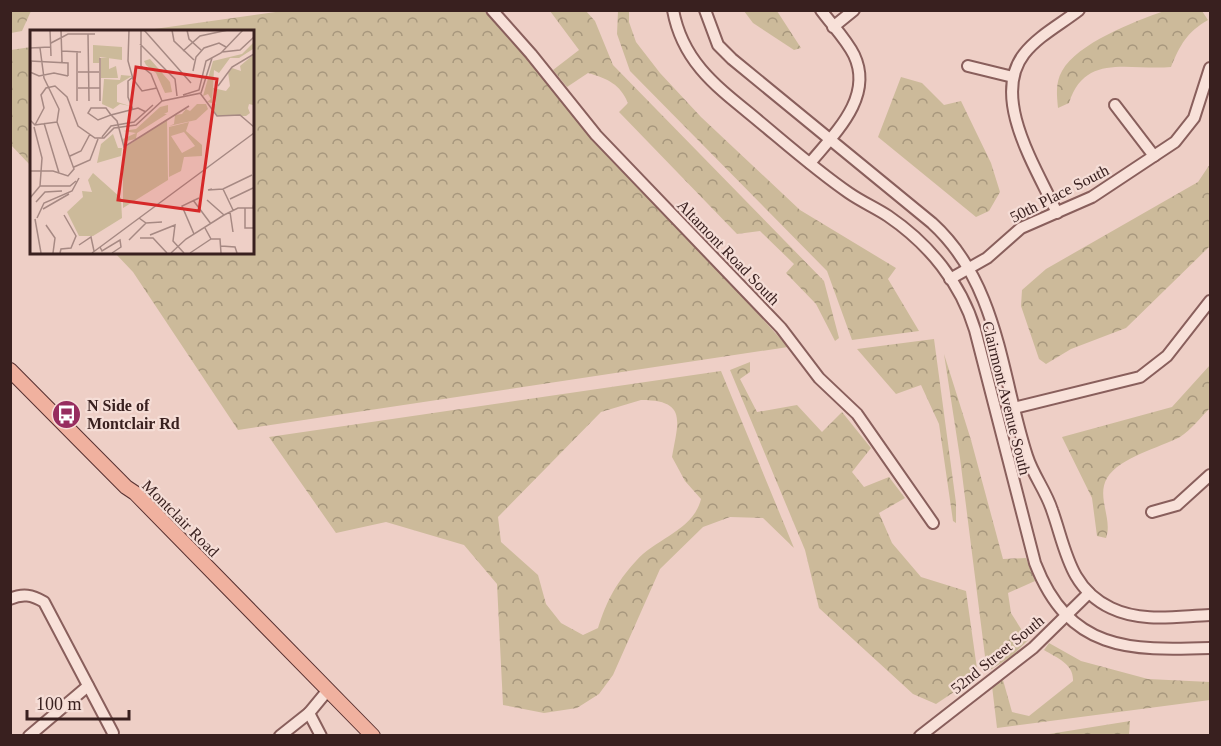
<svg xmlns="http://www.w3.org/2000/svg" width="1221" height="746" font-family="'Times New Roman',serif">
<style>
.forest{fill:url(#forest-crowns);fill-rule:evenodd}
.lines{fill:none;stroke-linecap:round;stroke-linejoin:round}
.minor-casing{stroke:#895f5c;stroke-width:14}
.major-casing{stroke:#573030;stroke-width:16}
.minor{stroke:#f8e1d9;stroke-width:10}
.major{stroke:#f0b19f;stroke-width:14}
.labels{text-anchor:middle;stroke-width:4.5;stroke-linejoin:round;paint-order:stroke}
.street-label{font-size:16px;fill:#39201f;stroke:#f5ddd6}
.poi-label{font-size:16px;font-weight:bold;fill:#39201f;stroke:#f5ddd6;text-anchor:start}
.inset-road{fill:none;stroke:#a68983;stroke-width:1.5}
.view{fill:#d62828;fill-opacity:0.15;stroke:#d62828;stroke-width:3}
.inset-edge{fill:none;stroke:#39201f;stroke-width:3}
</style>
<defs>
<pattern id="forest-crowns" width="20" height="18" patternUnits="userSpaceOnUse" patternTransform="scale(1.5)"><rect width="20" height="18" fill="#ccba9a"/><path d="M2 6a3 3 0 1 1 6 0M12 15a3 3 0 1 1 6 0" fill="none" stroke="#a7977d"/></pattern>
</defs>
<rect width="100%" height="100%" fill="#eecfc6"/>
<g class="forest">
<polygon points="11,10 31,11 22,31 11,33"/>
<polygon points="290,10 484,11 788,347 238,430 133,272 114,252 252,252 252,32 140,31"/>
<path d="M550 11H586L595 21 613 65 824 281 839 338 835 341 816 304 786 273 794 264 760 231 737 234 619 112 628 103C620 84 608 79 588 73L567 87 553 70 579 50Z"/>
<polygon points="618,11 629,11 629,22 636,42 660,73 701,117 800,210 896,268 888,279 919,331 852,340 827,271 630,71 617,34"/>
<polygon points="744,11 777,11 801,48 794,50 753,23"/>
<path d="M1164 11H1202L1208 20C1187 32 1180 45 1171 67 1130 71 1085 52 1069 103L1058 108C1057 96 1055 83 1062 71 1078 43 1133 22 1164 11Z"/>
<polygon points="31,47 32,47 31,166 10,144 11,50"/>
<polygon points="901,77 922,83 944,105 961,101 991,163 1000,192 989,211 976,217 878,137"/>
<polygon points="1210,164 1210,246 1126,328 1071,349 1046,364 1039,359 1021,306 1022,290 1046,269 1198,182"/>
<polygon points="934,339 956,503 956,523 953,521 939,424 921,385 896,394 857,349"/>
<polygon points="944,354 971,440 1003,559 1026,558 1035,581 1008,593 1011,613 1028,640 1011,657 987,672 960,458"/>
<polygon points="750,362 750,372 740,379 757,412 797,405 822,432 842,412 871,448 852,472 864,487 889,477 905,498 879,513 892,543 921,577 966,591 978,676 936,704 913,694 819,608 805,550 730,370"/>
<path d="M1210 365V408C1201 417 1191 430 1180 437 1159 448 1120 457 1107 478 1096 497 1113 519 1106 538L1097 536 1092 498 1062 437 1172 407Z"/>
<path d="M721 371 794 548 763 518 730 517 703 527 660 569 613 675 599 694 577 708 544 713 503 705 497 584 464 545 386 522 336 533 269 437ZM641 400C688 400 678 422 672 457L685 481 701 499C693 531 656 538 636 561 616 583 607 600 598 628L583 635 561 623 546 604 538 575 501 542 498 517 601 412Z"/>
<path d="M1049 643 1081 661 1148 679 1210 682V700L997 728 992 686 1003 680 1012 712 1029 716 1073 681C1074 664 1057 658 1044 650Z"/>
<polygon points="1130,721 1129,735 1043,735"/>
</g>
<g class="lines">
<defs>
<g id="minor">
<polyline points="492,10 531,54 596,135 781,328 819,378 857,414 933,523"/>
<path d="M673 10C682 59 713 84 749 113 782 140 814 169 849 193 862 202 876 208 888 216 929 244 961 283 975 330L1035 563C1069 651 1129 651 1210 648"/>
<path d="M705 10 718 45 732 59 932 223C999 284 1001 376 1027 456 1033 475 1046 491 1052 510 1066 549 1069 588 1111 608 1142 623 1178 616 1210 615"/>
<polyline points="833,27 854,10"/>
<polyline points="968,66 1013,77"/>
<polyline points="1115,105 1154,156"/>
<path d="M810 163C835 133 874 97 854 55 846 39 832 25 821 10"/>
<path d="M1057 213C1037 169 990 98 1024 54 1038 36 1061 24 1079 10"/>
<polyline points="950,279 987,258 1021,228 1092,197 1175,142 1194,118 1210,68"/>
<polyline points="1014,408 1140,377 1167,356 1210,301"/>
<polyline points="1152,512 1177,505 1210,475"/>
<path d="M10 599C23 593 32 595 44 602L113 733"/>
<polyline points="29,736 88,686"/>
<polyline points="280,736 309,713"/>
<polyline points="321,736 309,713 328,690"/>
<polyline points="920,736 1033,648 1089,593"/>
</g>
<polyline id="major" points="10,370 126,487 135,493 373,736"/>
</defs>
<use href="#minor" class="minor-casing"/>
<use href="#major" class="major-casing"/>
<use href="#minor" class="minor"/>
<use href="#major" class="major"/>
</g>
<defs>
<symbol id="bus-disc" viewBox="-11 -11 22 22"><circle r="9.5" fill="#972d5f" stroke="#f5ddd6"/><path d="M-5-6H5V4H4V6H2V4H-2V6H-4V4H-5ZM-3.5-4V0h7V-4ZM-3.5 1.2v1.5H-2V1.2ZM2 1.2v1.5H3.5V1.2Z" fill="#fff"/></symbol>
</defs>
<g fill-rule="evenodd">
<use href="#bus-disc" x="50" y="398" width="33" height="33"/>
</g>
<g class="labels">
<g class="street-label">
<text transform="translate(1059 193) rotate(-27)" y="6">50th Place South</text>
<text transform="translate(729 252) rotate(46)" y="6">Altamont Road South</text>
<text transform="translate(1007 398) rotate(76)" y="6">Clairmont Avenue South</text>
<text transform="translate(181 518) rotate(45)" y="6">Montclair Road</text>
<text transform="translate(997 654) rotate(-39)" y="6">52nd Street South</text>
</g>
<g class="poi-label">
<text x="87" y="411">N Side of<tspan x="87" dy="18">Montclair Rd</tspan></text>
</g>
</g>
<g transform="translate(30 30)">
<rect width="224" height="224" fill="#eecfc6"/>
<path d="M71 28H79V39L86 36 88 48H71Z" fill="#ccba9a"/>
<path d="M223 13V19L209 28H200L189 43 184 40 182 73 177 72 181 69 178 64 173 66 183 31 212 24ZM63 15 92 17V30L70 27 69 33H63ZM223 25V75L219 74 218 78 220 83 216 86H188L182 80 186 73 183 58 196 61 200 56 198 42 202 38 211 41 210 36ZM120 29 140 52 142 62 135 63 126 43 116 35 114 31ZM91 45 102 46 87 55V72L100 76 90 74 83 79 72 74 74 49 90 50ZM167 74H176L178 79 166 90 139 96 144 94 145 85 152 84 156 79 160 81ZM138 75V82L134 84H137L107 103 106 109 96 111 95 116 93 109 106 103 93 101 106 99 130 77ZM137 89 138 150 93 178V119ZM159 92 156 101 172 115V126L154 127 151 141 139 147V97ZM154 102 165 116 152 123 141 106ZM83 104 88 118H92L91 126 67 133 71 114ZM63 143 91 168 92 188 63 206H49L37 182 53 167 52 161 62 162 58 150Z" fill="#ccba9a" fill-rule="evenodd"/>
<path class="inset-road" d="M20 0 21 26M31 0 32 32M99 0 98 31 103 49 112 61 127 58M111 0V36L121 44 132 71M114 0 161 53M142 0 144 11 164 30M157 0 159 9 171 20M58 4 59 71M21 13 38 4H65M110 14 145 49 147 66M0 18 20 17M32 21 51 22M47 21V71M153 21 170 6 198 0M192 22 210 20 224 7M70 28V71M0 31 38 33V46M163 41 166 27 174 18 189 13 196 17M0 42 9 46 24 43 38 46M48 42H69M103 47 98 51V67L103 80M0 52 1 31M188 56 202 37 224 24M48 58H70M170 63 187 86 210 85 224 97M153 65 169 60 176 31 191 23 213 0M61 78H76L81 85 68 90 58 83ZM116 82 108 78 81 85 87 91 94 117 159 76M0 90 5 95 27 92M14 93 29 143M5 95 14 78 11 65 16 58 25 56 37 67 48 96 65 108H74L84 98 106 95 132 71 171 63 182 28M4 97 12 128 10 156M72 107 81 96 104 92 123 75M40 126 51 121 60 104M44 137 60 130 68 109M0 141H23L38 146 44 139 27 92 29 79 14 48 10 18M182 159 178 160 193 159 222 145M193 159 203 180M0 168 10 156H40L46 151M200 169 223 158M163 170 181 194M177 170 194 185M6 172 15 162 32 161M215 178V198H224M13 179 39 164M200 182 203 202M7 188 14 173 42 161 49 148M109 188 116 193 132 192M5 189 11 223M18 198 16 195 25 208 23 223M175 198 181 209H190L191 223M164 204 152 176 169 168M120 205 145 195 143 211 154 223M110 208H123L137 223M99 210 116 193M49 215 61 207 64 221M191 216 205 217 207 223M70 217 72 221 90 210 91 217 82 223M30 223 31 219 41 218 46 206 34 185M62 223 224 103M141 223 156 209 194 185 208 178H223L224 173M160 223 181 209"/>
<path class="view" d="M106 37 187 49 169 181 88 170Z"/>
<rect width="224" height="224" class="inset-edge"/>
</g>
<rect width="1221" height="746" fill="none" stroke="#39201f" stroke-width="24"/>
<path d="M27 710v9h102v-9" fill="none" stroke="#39201f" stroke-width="3"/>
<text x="36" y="710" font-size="18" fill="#39201f" stroke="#f5ddd6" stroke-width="4.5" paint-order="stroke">100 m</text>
</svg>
